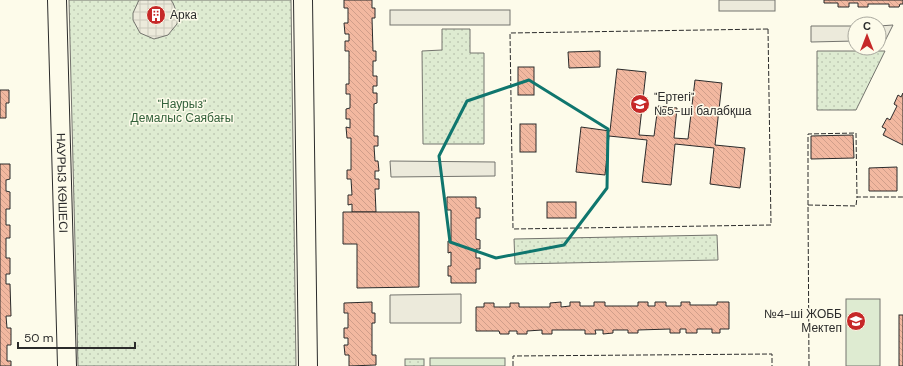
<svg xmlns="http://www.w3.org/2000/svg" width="903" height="366" font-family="'DM Sans',sans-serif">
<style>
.grass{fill:#deebd1;stroke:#74746e}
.park{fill:url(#park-dots);stroke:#74746e}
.parking{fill:#eceadb;stroke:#74746e}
.plaza{fill:url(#plaza-grid);stroke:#74746e;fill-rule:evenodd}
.building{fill:url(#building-back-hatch);stroke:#2b2b2b}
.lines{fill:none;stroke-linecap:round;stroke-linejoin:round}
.tertiary-casing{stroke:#2b2b2b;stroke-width:20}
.tertiary{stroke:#fdfbea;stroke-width:18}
.fence{stroke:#2b2b2b;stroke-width:1;stroke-dasharray:5 2;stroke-linecap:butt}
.marked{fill:none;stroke:#0f766e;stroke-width:3;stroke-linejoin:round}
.labels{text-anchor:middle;stroke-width:3;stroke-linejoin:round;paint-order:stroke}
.poi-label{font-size:12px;fill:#2b2b2b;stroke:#fdfbea;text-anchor:start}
.park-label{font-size:12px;fill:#34623c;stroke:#fdfbea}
.street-label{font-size:12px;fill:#2b2b2b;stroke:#fdfbea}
</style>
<defs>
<pattern id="park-dots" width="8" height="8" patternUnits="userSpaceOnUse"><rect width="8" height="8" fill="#deebd1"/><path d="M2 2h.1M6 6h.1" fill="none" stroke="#bfcab4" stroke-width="1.8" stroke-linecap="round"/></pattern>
<pattern id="plaza-grid" width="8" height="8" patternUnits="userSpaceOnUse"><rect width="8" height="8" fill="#eceadb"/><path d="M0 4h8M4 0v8" fill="none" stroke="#cbc9bc"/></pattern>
<pattern id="building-back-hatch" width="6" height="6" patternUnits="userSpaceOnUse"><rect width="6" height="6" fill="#f2b8a0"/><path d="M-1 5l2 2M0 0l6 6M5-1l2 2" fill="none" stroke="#d09e8a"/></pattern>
</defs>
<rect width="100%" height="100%" fill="#fdfbea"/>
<g class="grass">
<rect x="846" y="299" width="34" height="67"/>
<rect x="430" y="358" width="75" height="8"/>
</g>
<g class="park">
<polygon points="69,0 291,0 296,366 78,366"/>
<polygon points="442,29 470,29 470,53 484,53 484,144 423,144 422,51 442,50"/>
<polygon points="817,51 885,51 856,110 817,110"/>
<polygon points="717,235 718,260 515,264 514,239"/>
<rect x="405" y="359" width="19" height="7"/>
</g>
<g class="parking">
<rect x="719" y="0" width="56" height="11"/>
<rect x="390" y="10" width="120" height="15"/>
<polygon points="893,25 885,41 879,41 879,26"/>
<polygon points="811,26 855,26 855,41 811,42"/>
<polygon points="390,161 495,162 495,176 391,177"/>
<polygon points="461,294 461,323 390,323 390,295"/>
</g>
<path class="plaza" d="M139 0H171L173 3 178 16 177 24 168 35 154 39 140 33 133 20V13ZM149 10 152 13H159L162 10 164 18 162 20 159 18H152L149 20 147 13Z"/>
<g class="building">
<polygon points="344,0 372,0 372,8 375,8 375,18 372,18 373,51 376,51 376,61 373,61 373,76 377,76 377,86 373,86 373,93 377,93 377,103 374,104 374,136 378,136 378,146 374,146 375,161 378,161 379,171 375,171 375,179 379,179 379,189 375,189 376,212 352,212 352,204 348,205 348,195 352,195 351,179 347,179 347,170 351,170 351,138 347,138 346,127 350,128 350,119 346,119 346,109 350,108 350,94 346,94 346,84 349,84 349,51 345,51 345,41 349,41 349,34 345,34 344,23 348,23 348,8 344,8"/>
<polygon points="824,0 903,0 903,4 900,4 899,7 889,7 889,4 868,4 868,7 858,7 858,3 849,3 849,7 838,7 838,3 824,3"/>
<polygon points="149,10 152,13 159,13 162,10 164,18 162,20 159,18 152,18 149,20 147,13"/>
<polygon points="600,51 600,67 569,68 568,52"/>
<rect x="518" y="67" width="16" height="28"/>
<polygon points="617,69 646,72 639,135 654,136 658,106 677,108 674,138 688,139 695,80 722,83 715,145 745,148 740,188 710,184 714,148 675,144 671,185 642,182 647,140 609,136 605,175 576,172 581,127 610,131"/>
<polygon points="0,90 9,90 9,103 6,103 6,118 0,118"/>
<polygon points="903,93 903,145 883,135 886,129 882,127 887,118 890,120 897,106 894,104 898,95 901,97"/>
<rect x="520" y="124" width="16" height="28"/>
<polygon points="853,135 854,158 811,159 811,136"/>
<polygon points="0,164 10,164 10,179 6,180 6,191 10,192 10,209 6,209 6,225 10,225 10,238 6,238 6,258 10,258 10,274 6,274 6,284 10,284 11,316 6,316 7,328 11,328 11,345 7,345 7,361 11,361 11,366 0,366"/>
<polygon points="897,167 897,191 869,191 869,168"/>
<polygon points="447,197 476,197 476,208 480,208 480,218 476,218 476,239 480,240 480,249 476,249 476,258 480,258 480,269 476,269 476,283 451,283 451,276 448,276 448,266 451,266 451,252 448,253 448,241 451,241 451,210 447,210"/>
<rect x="547" y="202" width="29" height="16"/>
<polygon points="343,212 419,212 419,287 357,288 357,244 343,244"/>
<polygon points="372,302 372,313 375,313 375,323 372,323 372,355 376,355 376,365 349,366 349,355 345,355 344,345 348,345 348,338 344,338 344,328 348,328 348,313 344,313 344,303"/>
<polygon points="561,302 561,307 570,306 570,302 580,302 580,306 594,306 594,302 605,302 605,306 638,306 638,302 648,302 648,306 655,306 655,302 666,302 666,306 681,306 681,302 690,302 690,305 717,305 717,302 729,302 729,329 720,329 720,333 712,333 712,329 697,329 697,333 686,333 686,329 680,329 680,333 670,333 670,329 638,330 638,333 628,333 628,330 613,330 613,333 603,334 603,330 595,330 596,334 585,334 585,330 552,330 552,334 542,334 542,330 527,331 527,334 517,334 517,331 509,331 509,334 500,334 499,331 476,331 476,307 484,307 484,303 494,303 494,307 510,307 510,303 519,303 519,307 550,307 550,303"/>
<rect x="899" y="315" width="4" height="51"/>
</g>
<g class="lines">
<defs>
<g id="tertiary">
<path id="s1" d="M57 0 67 366"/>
<polyline points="303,0 308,366"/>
</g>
</defs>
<use href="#tertiary" class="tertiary-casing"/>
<use href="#tertiary" class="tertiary"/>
<g class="fence">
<polygon points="768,29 771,225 513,229 510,33"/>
<polyline points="808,205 808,134 856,133 857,197"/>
<polyline points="513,366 513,356 772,354 772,366"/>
<polyline points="809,366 808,205 856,206 857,197 903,197"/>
</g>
</g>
<path class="marked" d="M529 80 608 129 607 188 564 245 496 258 450 242 439 156 467 101Z"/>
<defs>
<symbol id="building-disc" viewBox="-11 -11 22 22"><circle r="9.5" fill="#c62828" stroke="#fdfbea"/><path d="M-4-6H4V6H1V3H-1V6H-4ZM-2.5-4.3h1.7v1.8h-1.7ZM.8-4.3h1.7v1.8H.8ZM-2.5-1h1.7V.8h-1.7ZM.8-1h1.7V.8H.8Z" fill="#fff"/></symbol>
<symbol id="school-disc" viewBox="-11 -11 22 22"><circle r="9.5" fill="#c62828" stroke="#fdfbea"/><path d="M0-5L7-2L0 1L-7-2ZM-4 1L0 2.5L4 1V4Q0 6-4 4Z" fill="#fff"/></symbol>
</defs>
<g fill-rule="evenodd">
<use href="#building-disc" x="145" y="4" width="22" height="22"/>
<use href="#school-disc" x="629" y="93" width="22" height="22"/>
<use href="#school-disc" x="845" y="310" width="22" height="22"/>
</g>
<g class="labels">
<g class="poi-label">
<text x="170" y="19">Арка</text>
<text x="654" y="101">"Ертегі"<tspan x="654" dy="14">№5-ші балабқша</tspan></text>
<text x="842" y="318" text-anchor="end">№4-ші ЖОББ<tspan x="842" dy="14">Мектеп</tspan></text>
</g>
<g class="park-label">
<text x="182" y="108">"Наурыз"<tspan x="182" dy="14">Демалыс Саябағы</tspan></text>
</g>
<g class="street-label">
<text dy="4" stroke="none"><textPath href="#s1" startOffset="183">НАУРЫЗ КӨШЕСІ</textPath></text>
</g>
</g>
<g transform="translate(867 36)"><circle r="19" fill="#fdfbea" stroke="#a9a89e"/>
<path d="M0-3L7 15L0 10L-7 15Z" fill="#c62828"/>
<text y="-6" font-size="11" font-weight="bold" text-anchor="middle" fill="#2b2b2b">С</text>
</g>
<path d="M18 342v6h117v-6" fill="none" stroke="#2b2b2b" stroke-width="2"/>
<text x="24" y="342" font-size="12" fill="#2b2b2b" stroke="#fdfbea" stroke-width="3" paint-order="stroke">50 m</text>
</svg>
